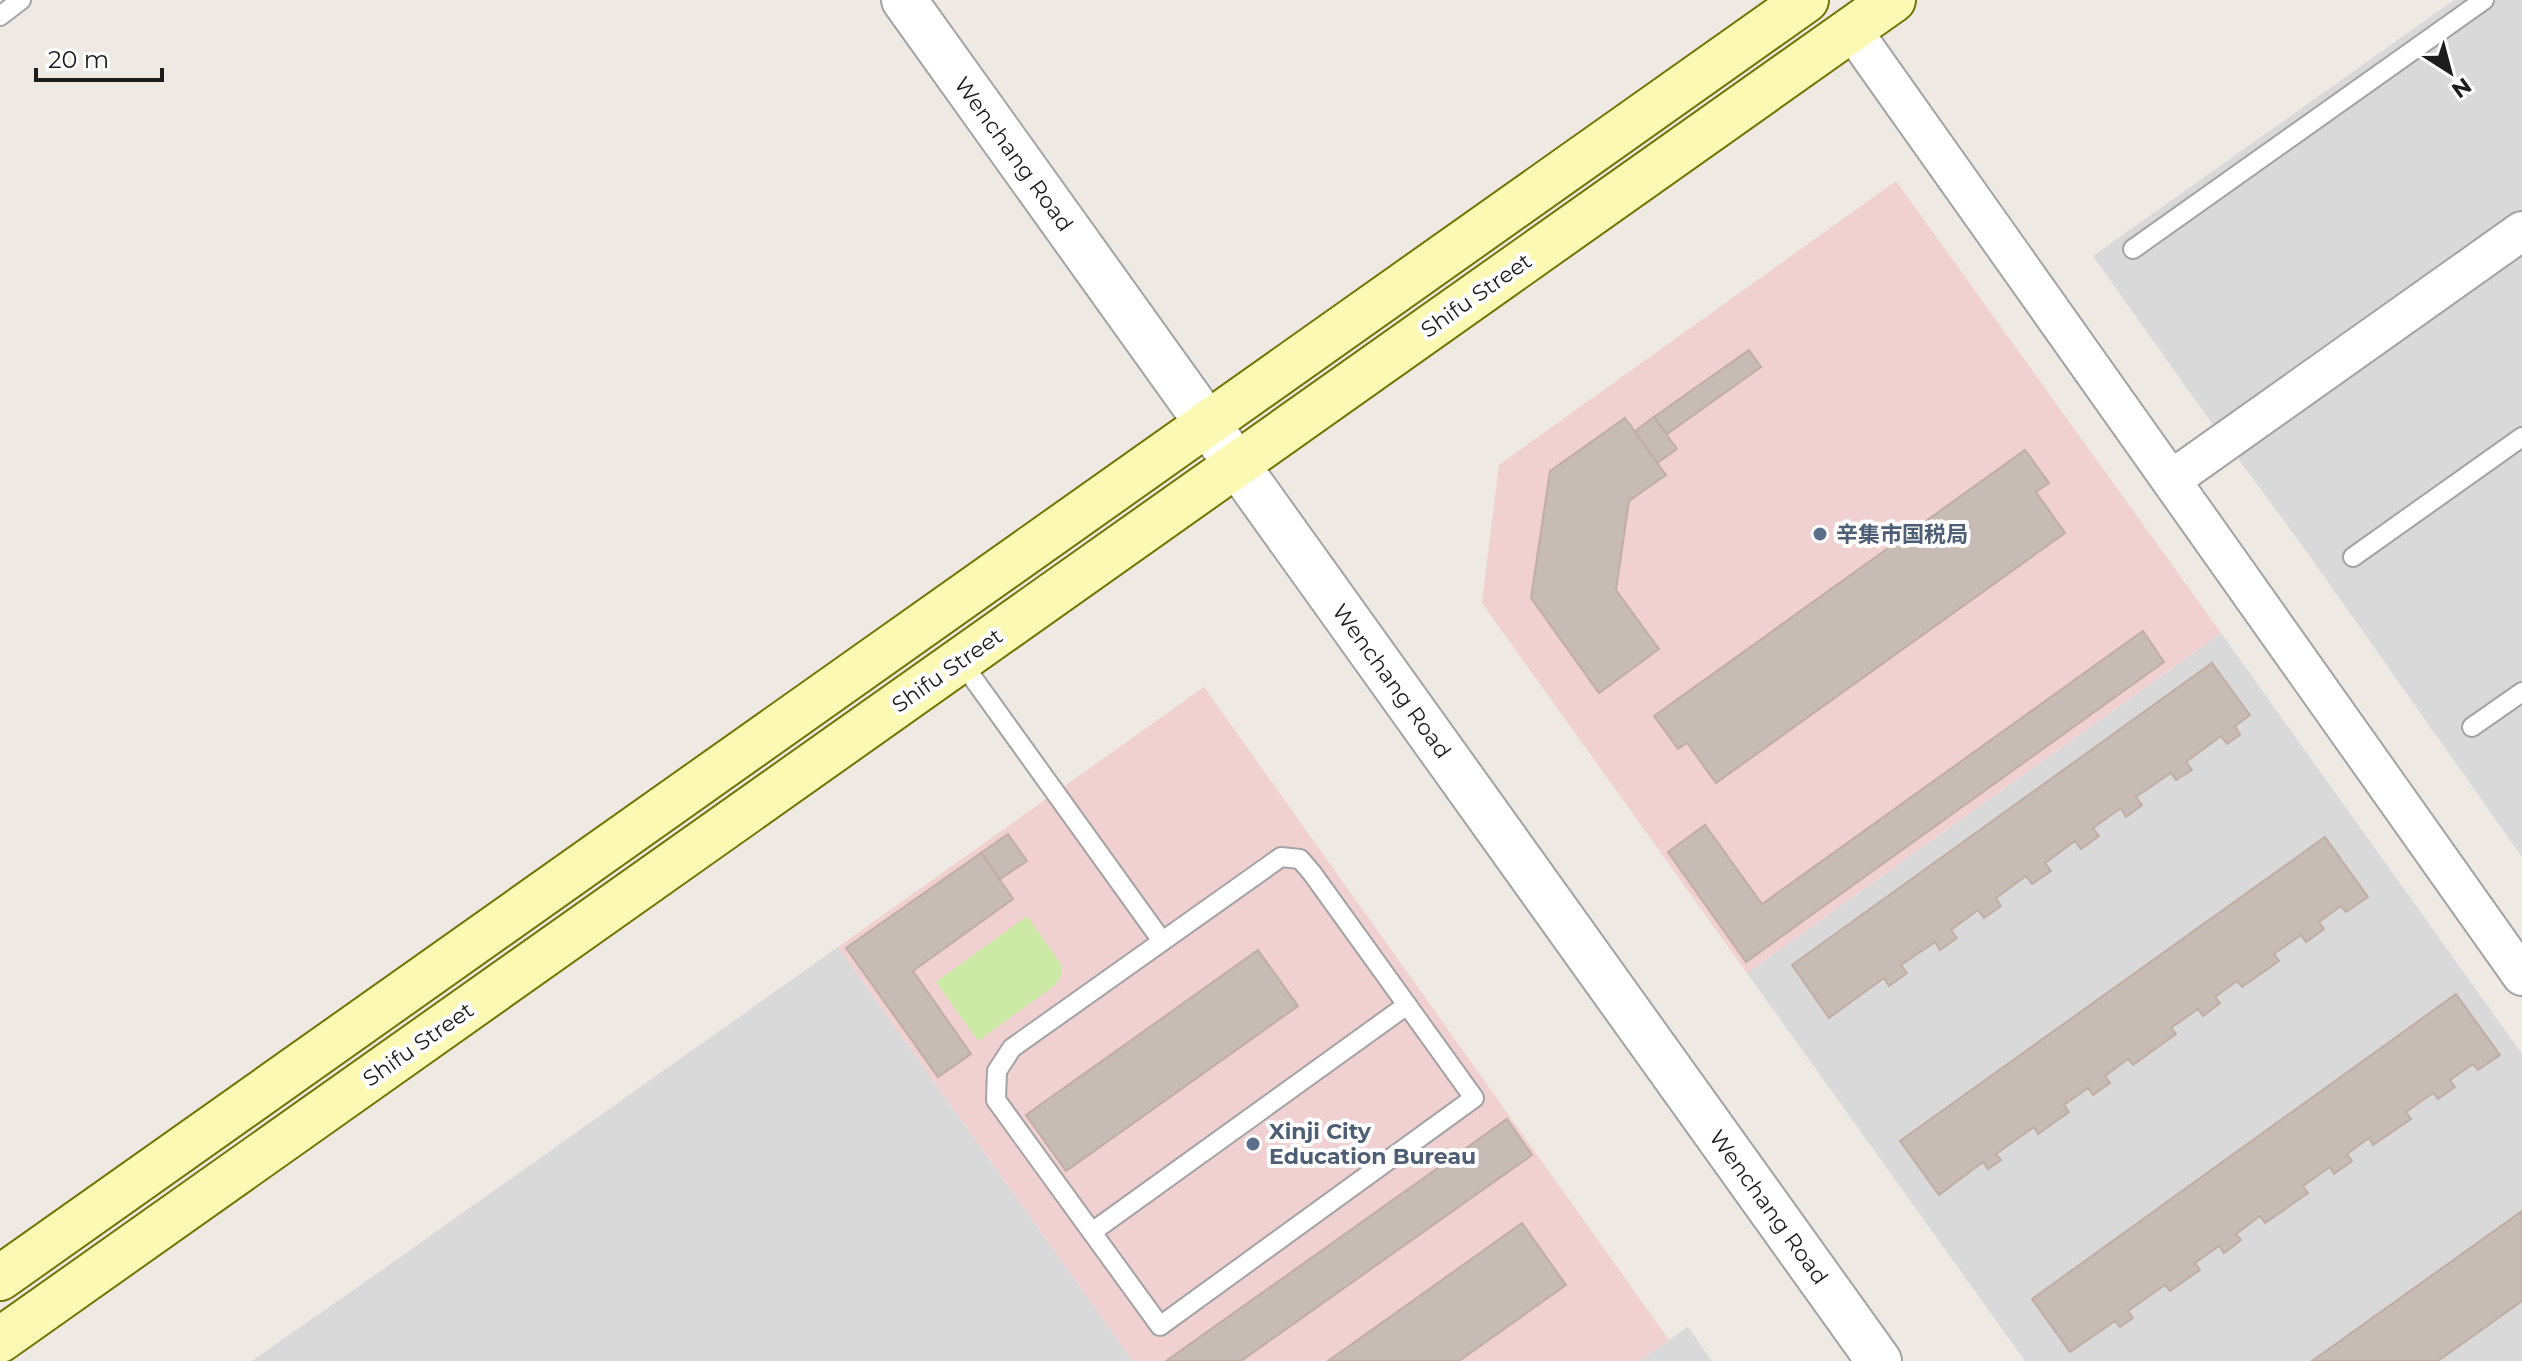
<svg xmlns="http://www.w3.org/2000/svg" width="2522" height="1361" font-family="Montserrat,'Noto Sans SC',sans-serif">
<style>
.residential{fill:#dad9d9}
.commercial{fill:#f0d0d1}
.grass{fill:#cceaa6}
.building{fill:#c6bbb5;stroke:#c0aea4;stroke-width:2}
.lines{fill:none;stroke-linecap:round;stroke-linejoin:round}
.service-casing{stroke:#a3a3a3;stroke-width:22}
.minor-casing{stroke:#a3a3a3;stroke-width:42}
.tertiary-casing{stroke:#a3a3a3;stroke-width:48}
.secondary-casing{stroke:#707502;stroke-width:48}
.service{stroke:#fff;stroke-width:18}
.minor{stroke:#fff;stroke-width:38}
.tertiary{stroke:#fff;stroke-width:44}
.secondary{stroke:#fbf9b3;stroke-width:44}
.service-dot{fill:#5c6f8a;stroke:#fff;stroke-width:3}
.labels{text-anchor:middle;stroke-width:8;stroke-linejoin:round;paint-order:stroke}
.street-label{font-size:22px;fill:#1c1c1c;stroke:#fff}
.service-label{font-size:22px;font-weight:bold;fill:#4e5e75;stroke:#fff;text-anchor:start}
</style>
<rect width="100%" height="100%" fill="#eee9e2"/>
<g class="residential">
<polygon points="2454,0 2522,0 2522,857 2304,548 2203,411 2093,256"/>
<polygon points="2221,633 2522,1054 2522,1361 2025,1361 1747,973"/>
<polygon points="838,947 1133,1361 252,1361 382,1270"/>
<polygon points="1688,1327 1712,1361 1639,1361 1669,1340"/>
</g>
<g class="commercial">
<polygon points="1896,181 2221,633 1747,973 1482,603 1499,465"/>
<polygon points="1204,687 1669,1340 1639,1361 1133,1361 838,947"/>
</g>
<polygon class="grass" points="1027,916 1061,964 1062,975 1054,986 978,1041 936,982"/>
<g class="building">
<polygon points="1749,350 1761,367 1667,434 1654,417"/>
<polygon points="1654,417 1677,449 1657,463 1634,432"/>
<polygon points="1625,418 1666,475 1629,501 1616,590 1659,649 1599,693 1531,598 1550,471"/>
<polygon points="2025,450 2049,483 2036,492 2065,533 1716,783 1687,743 1678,749 1654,716"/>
<polygon points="2143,631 2164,662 1746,962 1668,852 1705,825 1762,904"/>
<polygon points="2212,663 2250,715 2235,726 2240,735 2227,744 2221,736 2186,762 2192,770 2176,780 2171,773 2136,797 2142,805 2126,817 2121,808 2093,828 2099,836 2081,849 2075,841 2045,863 2051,871 2032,884 2026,876 1996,898 2001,906 1984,918 1978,910 1951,930 1957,938 1940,950 1935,942 1901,965 1907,973 1889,986 1884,978 1829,1018 1792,965"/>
<polygon points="1008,834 1027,861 1000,879 981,853"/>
<polygon points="2325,837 2368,897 2346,912 2341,906 2319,922 2324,929 2306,942 2301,935 2274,954 2279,961 2242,987 2237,981 2215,997 2220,1003 2203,1016 2198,1009 2171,1028 2176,1034 2133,1065 2128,1059 2105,1076 2110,1083 2093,1095 2088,1088 2064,1105 2069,1112 2038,1134 2034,1127 1996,1154 2001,1160 1988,1169 1983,1162 1939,1195 1900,1141"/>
<polygon points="981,853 1013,899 913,971 971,1054 938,1077 846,948"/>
<polygon points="1258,950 1298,1006 1066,1171 1026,1115"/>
<polygon points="2456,994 2500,1055 2478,1070 2473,1064 2450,1080 2455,1087 2438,1099 2433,1093 2406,1112 2411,1119 2373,1145 2369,1138 2347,1154 2352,1161 2334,1174 2330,1167 2303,1186 2308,1193 2265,1223 2260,1216 2236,1234 2241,1240 2224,1253 2219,1246 2195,1263 2200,1270 2170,1291 2165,1285 2128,1311 2133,1318 2120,1327 2115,1321 2070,1352 2032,1299"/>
<polygon points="1507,1119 1532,1155 1241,1361 1166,1361"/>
<polygon points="2522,1211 2522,1301 2438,1361 2312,1361"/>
<polygon points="1522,1223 1566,1285 1459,1361 1328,1361"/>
</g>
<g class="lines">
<defs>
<g id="service">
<polyline points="0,16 21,0"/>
<polyline points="2133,249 2484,0"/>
<polyline points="2353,557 2522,437"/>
<polyline points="960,660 1162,941"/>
<polyline points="2472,727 2522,692"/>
<polygon points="1281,857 1300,859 1312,873 1474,1098 1160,1326 996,1100 997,1071 1012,1048"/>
<polyline points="1092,1232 1407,1005"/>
</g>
<g id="minor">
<polyline points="1852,30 2522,976"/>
<polyline points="2171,480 2522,231"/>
</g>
<polyline id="tertiary" points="904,0 1879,1361"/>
<g id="secondary">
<polyline points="0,1278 1806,0"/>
<polyline points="0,1340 1893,0"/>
</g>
</defs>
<use href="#service" class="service-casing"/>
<use href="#minor" class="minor-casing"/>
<use href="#tertiary" class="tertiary-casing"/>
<use href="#secondary" class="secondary-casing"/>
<use href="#service" class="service"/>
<use href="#minor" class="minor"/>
<use href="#tertiary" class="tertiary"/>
<use href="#secondary" class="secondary"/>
</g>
<g class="service-dot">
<circle cx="1820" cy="534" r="8"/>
<circle cx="1253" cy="1144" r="8"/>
</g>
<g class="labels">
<g class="street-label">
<text transform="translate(1014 154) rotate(54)" y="8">Wenchang Road</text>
<text transform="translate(1476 295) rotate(-35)" y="8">Shifu Street</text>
<text transform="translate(947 670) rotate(-35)" y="8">Shifu Street</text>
<text transform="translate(1392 681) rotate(54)" y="8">Wenchang Road</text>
<text transform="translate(418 1044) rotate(-35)" y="8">Shifu Street</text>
<text transform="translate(1769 1207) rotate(54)" y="8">Wenchang Road</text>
</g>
<g class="service-label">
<text x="1836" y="542">辛集市国税局</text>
<text x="1269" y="1139">Xinji City<tspan x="1269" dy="25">Education Bureau</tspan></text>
</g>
</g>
<g transform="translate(2450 72) rotate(144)" stroke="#ffffff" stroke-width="6" paint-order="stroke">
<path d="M0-6L14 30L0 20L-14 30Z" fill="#1c1c1c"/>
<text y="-12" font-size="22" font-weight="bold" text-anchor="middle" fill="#1c1c1c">N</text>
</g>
<path d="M36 68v12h126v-12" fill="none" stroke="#1c1c1c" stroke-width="4"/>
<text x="48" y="68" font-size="24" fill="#1c1c1c" stroke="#ffffff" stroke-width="6" paint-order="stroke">20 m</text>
</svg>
